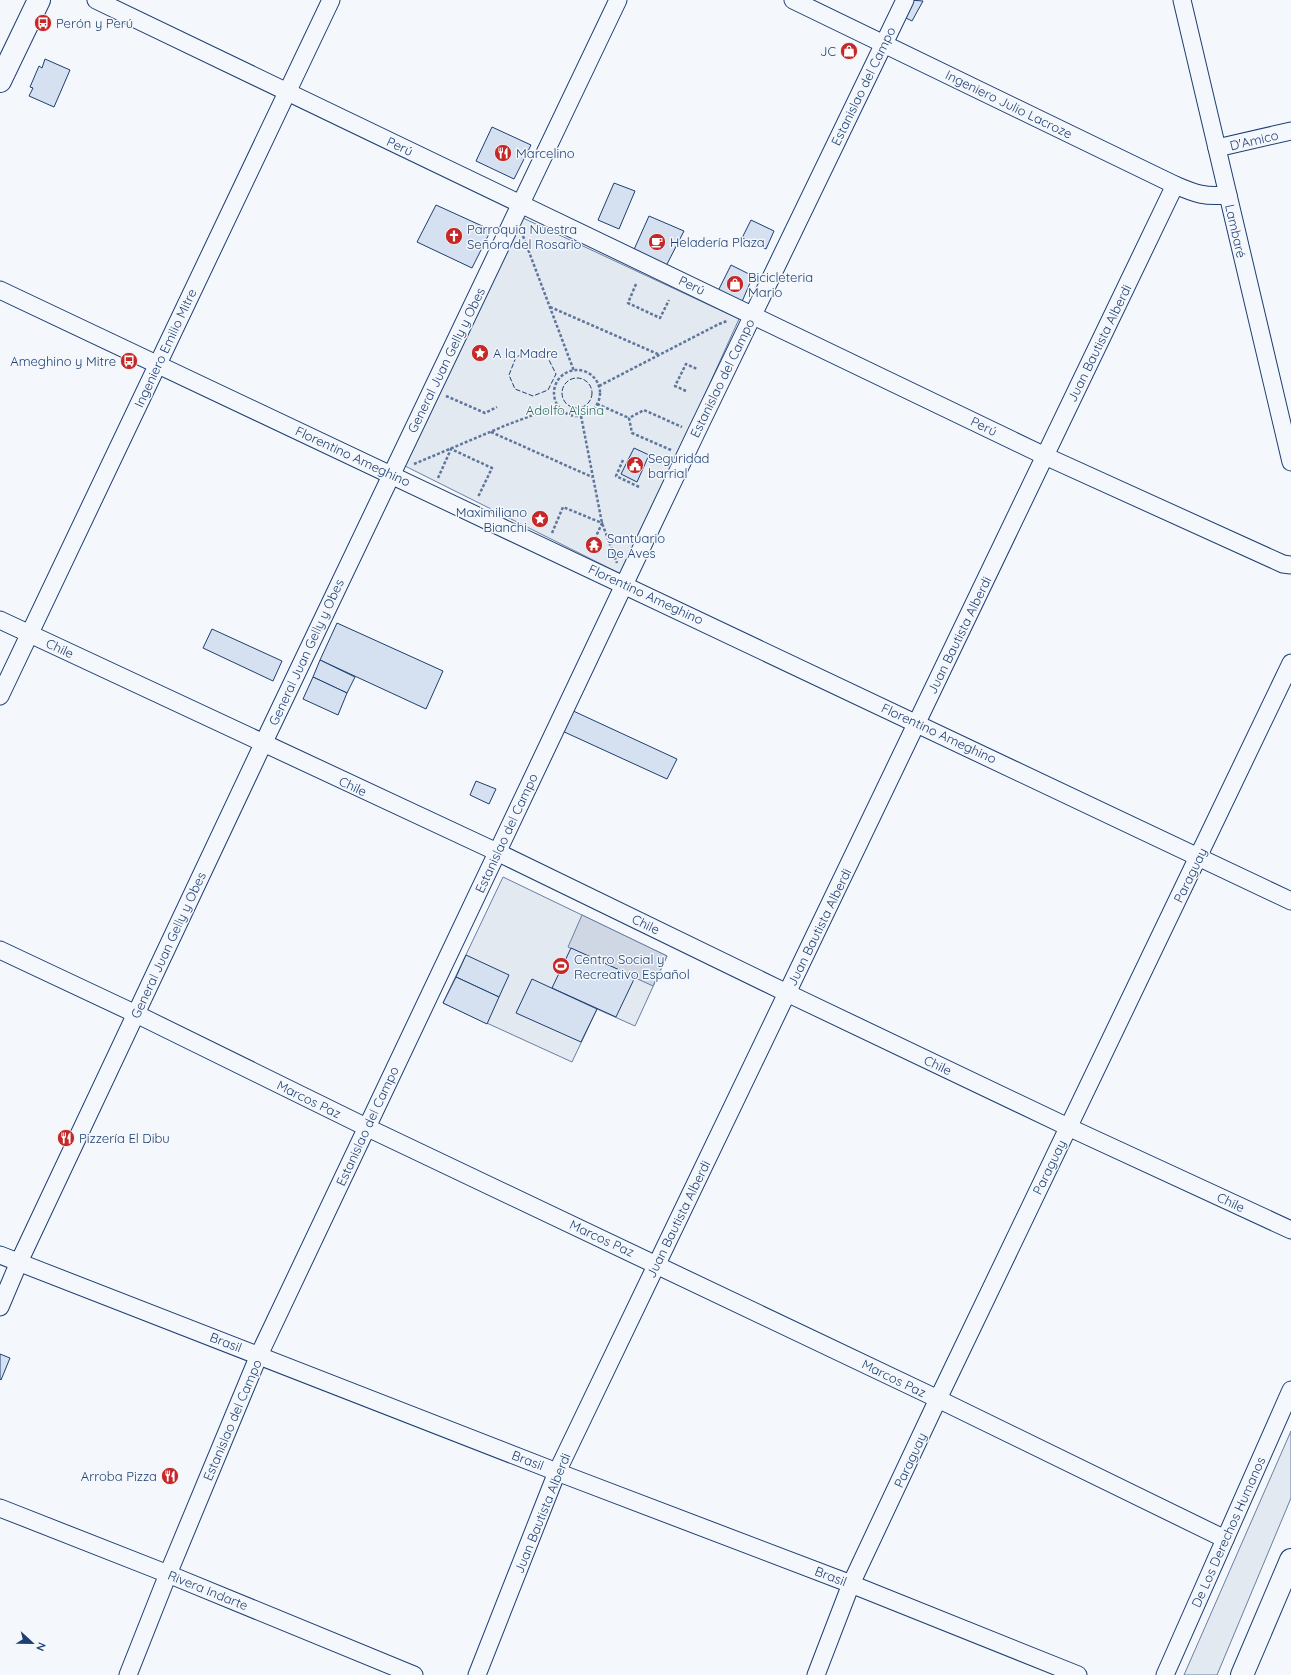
<svg xmlns="http://www.w3.org/2000/svg" width="1291" height="1675" font-family="Quicksand,sans-serif">
<style>
.green{fill:#e3e9f0;stroke:#687fa3}
.water{fill:#cfd7e4;stroke:#687fa3}
.building{fill:#d5e0f0;stroke:#1d3f73}
.lines{fill:none;stroke-linecap:round;stroke-linejoin:round}
.minor-casing{stroke:#1d3f73;stroke-width:19}
.major-casing{stroke:#1d3f73;stroke-width:24}
.highway-casing{stroke:#1d3f73;stroke-width:24}
.path{stroke:#5e769c;stroke-width:2.5;stroke-dasharray:3 2;stroke-linecap:butt}
.minor{stroke:#f4f7fb;stroke-width:17}
.major{stroke:#f4f7fb;stroke-width:22}
.highway{stroke:#f4f7fb;stroke-width:22}
.fence{stroke:#1d3f73;stroke-width:1;stroke-dasharray:5 2;stroke-linecap:butt}
.labels{text-anchor:middle;stroke-width:3;stroke-linejoin:round;paint-order:stroke}
.poi-label{font-size:13px;fill:#1d3f73;stroke:#f4f7fb;text-anchor:start}
.street-label{font-size:13px;fill:#1d3f73;stroke:#f4f7fb}
.park-label{font-size:13px;fill:#2c6c60;stroke:#f4f7fb}
</style>
<rect width="100%" height="100%" fill="#f4f7fb"/>
<g class="green">
<polygon points="523,218 739,319 623,575 405,466"/>
<polygon points="503,877 667,956 635,1026 597,1009 572,1062 443,1003"/>
<polygon points="1291,1431 1291,1498 1217,1675 1184,1675"/>
</g>
<polygon class="water" points="582,915 667,956 653,986 568,947"/>
<g class="building">
<polygon points="910,0 923,1 912,21 902,16"/>
<polygon points="45,59 70,70 54,107 29,96 33,88 30,87 39,66 42,68"/>
<polygon points="492,127 531,145 514,179 476,161"/>
<polygon points="614,183 635,191 619,229 598,220"/>
<polygon points="436,205 491,230 472,268 417,242"/>
<polygon points="649,216 684,231 664,270 632,254"/>
<polygon points="751,220 774,231 766,249 742,238"/>
<polygon points="731,265 753,276 741,304 717,293"/>
<polygon points="634,448 649,455 637,482 621,474"/>
<polygon points="337,623 443,671 426,709 320,660"/>
<polygon points="212,629 282,661 273,681 203,648"/>
<polygon points="320,660 355,677 347,693 313,677"/>
<polygon points="313,677 347,693 338,715 303,699"/>
<polygon points="569,709 677,759 667,779 560,730"/>
<polygon points="476,781 496,789 489,804 470,795"/>
<polygon points="571,948 635,977 616,1017 552,988"/>
<polygon points="466,955 509,975 499,997 456,977"/>
<polygon points="456,977 499,997 487,1024 443,1003"/>
<polygon points="532,979 597,1009 581,1042 516,1013"/>
<polygon points="0,1354 10,1358 1,1380 0,1379"/>
</g>
<g class="lines">
<defs>
<g id="minor">
<polyline points="96,0 1045,456 1283,564 1291,565"/>
<path d="M793 0 1175 185C1196 194 1204 197 1228 195"/>
<polyline points="1182,0 1291,462"/>
<polyline points="1217,148 1291,131"/>
<polyline points="0,290 1291,901"/>
<polyline points="0,620 497,852 787,993 1068,1127 1291,1230"/>
<polyline points="0,696 331,0"/>
<polyline points="0,950 136,1014 366,1127 938,1399 1225,1539"/>
<polyline points="0,1255 557,1472 851,1584 1078,1675"/>
<polyline points="0,1307 19,1262 263,744 618,0"/>
<polyline points="0,1508 168,1574 414,1675"/>
<polyline points="128,1675 168,1574 259,1355 696,433 905,0"/>
<polyline points="477,1675 557,1472 1175,185"/>
<polyline points="816,1675 851,1584 938,1399 1291,663"/>
<polyline points="1165,1675 1291,1390"/>
</g>
<polyline id="major" points="0,81 39,0"/>
<polyline id="highway" points="1242,1675 1291,1560"/>
</defs>
<use href="#minor" class="minor-casing"/>
<use href="#major" class="major-casing"/>
<use href="#highway" class="highway-casing"/>
<g class="path">
<polyline points="523,236 574,371"/>
<polyline points="636,284 628,303 660,318 669,300"/>
<polyline points="550,307 660,355"/>
<circle cx="577" cy="393" r="23"/>
<polyline points="599,386 719,324 727,321"/>
<polyline points="686,391 675,386 686,364 697,369"/>
<polyline points="446,396 485,413 497,407"/>
<polyline points="597,404 629,418"/>
<polyline points="581,416 602,523 617,563"/>
<polyline points="491,432 592,477"/>
<polyline points="671,450 632,433 629,418 644,410 682,427"/>
<polyline points="623,460 616,476 639,487"/>
<polyline points="414,464 509,424 558,406"/>
<polyline points="438,478 451,449 492,468 478,497"/>
<polyline points="552,533 563,507 602,523 590,550"/>
</g>
<use href="#minor" class="minor"/>
<use href="#major" class="major"/>
<use href="#highway" class="highway"/>
<g class="fence">
<polygon points="531,351 548,358 556,374 548,390 533,396 515,389 509,375 516,357"/>
<circle cx="577" cy="393" r="15"/>
</g>
</g>
<defs>
<symbol id="bus-disc" viewBox="-11 -11 22 22"><circle r="9.5" fill="#c62828" stroke="#f4f7fb"/><path d="M-5-6H5V4H4V6H2V4H-2V6H-4V4H-5ZM-3.5-4V0h7V-4ZM-3.5 1.2v1.5H-2V1.2ZM2 1.2v1.5H3.5V1.2Z" fill="#fff"/></symbol>
<symbol id="shop-disc" viewBox="-11 -11 22 22"><circle r="9.5" fill="#c62828" stroke="#f4f7fb"/><path d="M-5-2.5h2.3a2.7 3.5 0 0 1 5.4 0H5L5.5 6h-11ZM-1.5-2.5h3a1.5 2.3 0 0 0-3 0Z" fill="#fff"/></symbol>
<symbol id="restaurant-disc" viewBox="-11 -11 22 22"><circle r="9.5" fill="#c62828" stroke="#f4f7fb"/><path d="M-5-6h1v4h1v-4h1v4h1v-4h1v5L-1.5 .5V6h-2V.5L-5-1ZM5-6V6H3V1.5H1.5Q1.5-4 5-6Z" fill="#fff"/></symbol>
<symbol id="church-disc" viewBox="-11 -11 22 22"><circle r="9.5" fill="#c62828" stroke="#f4f7fb"/><path d="M-1.2-6h2.4v3.5h3.3v2.4h-3.3V6h-2.4V-.1h-3.3v-2.4h3.3Z" fill="#fff"/></symbol>
<symbol id="cafe-disc" viewBox="-11 -11 22 22"><circle r="9.5" fill="#c62828" stroke="#f4f7fb"/><path d="M-5.5-4.5H6V0H3Q3 3.5 0 3.5H-2.5Q-5.5 3.5-5.5 0ZM3-3.2v2h1.7v-2ZM-6 4.5H4V6H-6Z" fill="#fff"/></symbol>
<symbol id="sight-disc" viewBox="-11 -11 22 22"><circle r="9.5" fill="#c62828" stroke="#f4f7fb"/><path d="M0-6L1.8-2.2L6-1.7L2.9 1.2L3.7 5.4L0 3.3L-3.7 5.4L-2.9 1.2L-6-1.7L-1.8-2.2Z" fill="#fff"/></symbol>
<symbol id="civic-disc" viewBox="-11 -11 22 22"><circle r="9.5" fill="#c62828" stroke="#f4f7fb"/><path d="M-.6-6.5H3V-4.5H.6V-3L4-1V1h2V6H-6V1h2V-1L-.6-3ZM-1.2 2.5V6h2.4V2.5Z" fill="#fff"/></symbol>
<symbol id="temple-disc" viewBox="-11 -11 22 22"><circle r="9.5" fill="#c62828" stroke="#f4f7fb"/><path d="M0-6L5-2H3V0L6.5 2.5H4V6H1.5V3h-3V6H-4V2.5H-6.5L-3 0V-2H-5Z" fill="#fff"/></symbol>
<symbol id="stadium-disc" viewBox="-11 -11 22 22"><circle r="9.5" fill="#c62828" stroke="#f4f7fb"/><path d="M0-5a6.5 5 0 1 0 0 10a6.5 5 0 1 0 0-10ZM-3.5-1.8h7v3.6h-7Z" fill="#fff"/></symbol>
</defs>
<g fill-rule="evenodd">
<use href="#bus-disc" x="33" y="13" width="20" height="20"/>
<use href="#shop-disc" x="839" y="41" width="20" height="20"/>
<use href="#restaurant-disc" x="493" y="143" width="20" height="20"/>
<use href="#church-disc" x="444" y="226" width="20" height="20"/>
<use href="#cafe-disc" x="647" y="232" width="20" height="20"/>
<use href="#shop-disc" x="725" y="274" width="20" height="20"/>
<use href="#sight-disc" x="470" y="343" width="20" height="20"/>
<use href="#bus-disc" x="119" y="351" width="20" height="20"/>
<use href="#civic-disc" x="625" y="455" width="20" height="20"/>
<use href="#sight-disc" x="530" y="509" width="20" height="20"/>
<use href="#temple-disc" x="584" y="535" width="20" height="20"/>
<use href="#stadium-disc" x="551" y="956" width="20" height="20"/>
<use href="#restaurant-disc" x="56" y="1128" width="20" height="20"/>
<use href="#restaurant-disc" x="160" y="1466" width="20" height="20"/>
</g>
<g class="labels">
<g class="poi-label">
<text x="56" y="28">Perón y Perú</text>
<text x="836" y="56" text-anchor="end">JC</text>
<text x="516" y="158">Marcelino</text>
<text x="467" y="234">Parroquia Nuestra<tspan x="467" dy="15">Señora del Rosario</tspan></text>
<text x="670" y="247">Heladería Plaza</text>
<text x="748" y="282">Bicicleteria<tspan x="748" dy="15">Mario</tspan></text>
<text x="493" y="358">A la Madre</text>
<text x="116" y="366" text-anchor="end">Ameghino y Mitre</text>
<text x="648" y="463">Seguridad<tspan x="648" dy="15">barrial</tspan></text>
<text x="527" y="517" text-anchor="end">Maximiliano<tspan x="527" dy="15">Bianchi</tspan></text>
<text x="607" y="543">Santuario<tspan x="607" dy="15">De Aves</tspan></text>
<text x="574" y="964">Centro Social y<tspan x="574" dy="15">Recreativo Español</tspan></text>
<text x="79" y="1143">Pizzería El Dibu</text>
<text x="157" y="1481" text-anchor="end">Arroba Pizza</text>
</g>
<g class="street-label">
<text transform="translate(863 86) rotate(-64)" y="5">Estanislao del Campo</text>
<text transform="translate(1009 104) rotate(26)" y="5">Ingeniero Julio Lacroze</text>
<text transform="translate(1254 140) rotate(-13)" y="5">D'Amico</text>
<text transform="translate(400 146) rotate(25)" y="5">Perú</text>
<text transform="translate(1236 231) rotate(77)" y="5">Lambaré</text>
<text transform="translate(692 285) rotate(25)" y="5">Perú</text>
<text transform="translate(1099 343) rotate(-64)" y="5">Juan Bautista Alberdi</text>
<text transform="translate(165 348) rotate(-65)" y="5">Ingeniero Emilio Mitre</text>
<text transform="translate(446 360) rotate(-64)" y="5">General Juan Gelly y Obes</text>
<text transform="translate(722 378) rotate(-64)" y="5">Estanislao del Campo</text>
<text transform="translate(984 426) rotate(26)" y="5">Perú</text>
<text transform="translate(353 456) rotate(25)" y="5">Florentino Ameghino</text>
<text transform="translate(646 594) rotate(25)" y="5">Florentino Ameghino</text>
<text transform="translate(959 635) rotate(-64)" y="5">Juan Bautista Alberdi</text>
<text transform="translate(60 648) rotate(25)" y="5">Chile</text>
<text transform="translate(306 652) rotate(-65)" y="5">General Juan Gelly y Obes</text>
<text transform="translate(939 733) rotate(25)" y="5">Florentino Ameghino</text>
<text transform="translate(353 786) rotate(25)" y="5">Chile</text>
<text transform="translate(506 833) rotate(-65)" y="5">Estanislao del Campo</text>
<text transform="translate(1190 875) rotate(-64)" y="5">Paraguay</text>
<text transform="translate(646 924) rotate(26)" y="5">Chile</text>
<text transform="translate(819 927) rotate(-64)" y="5">Juan Bautista Alberdi</text>
<text transform="translate(168 945) rotate(-65)" y="5">General Juan Gelly y Obes</text>
<text transform="translate(938 1065) rotate(25)" y="5">Chile</text>
<text transform="translate(309 1099) rotate(26)" y="5">Marcos Paz</text>
<text transform="translate(367 1126) rotate(-65)" y="5">Estanislao del Campo</text>
<text transform="translate(1049 1167) rotate(-64)" y="5">Paraguay</text>
<text transform="translate(1231 1202) rotate(25)" y="5">Chile</text>
<text transform="translate(678 1219) rotate(-64)" y="5">Juan Bautista Alberdi</text>
<text transform="translate(602 1238) rotate(25)" y="5">Marcos Paz</text>
<text transform="translate(226 1342) rotate(21)" y="5">Brasil</text>
<text transform="translate(894 1378) rotate(26)" y="5">Marcos Paz</text>
<text transform="translate(232 1420) rotate(-67)" y="5">Estanislao del Campo</text>
<text transform="translate(528 1460) rotate(21)" y="5">Brasil</text>
<text transform="translate(910 1460) rotate(-65)" y="5">Paraguay</text>
<text transform="translate(542 1513) rotate(-68)" y="5">Juan Bautista Alberdi</text>
<text transform="translate(1228 1532) rotate(-66)" y="5">De Los Derechos Humanos</text>
<text transform="translate(831 1576) rotate(21)" y="5">Brasil</text>
<text transform="translate(208 1590) rotate(22)" y="5">Rivera Indarte</text>
</g>
<g class="park-label">
<text x="565" y="415">Adolfo Alsina</text>
</g>
</g>
<g transform="translate(32 1643) rotate(112)" stroke="#f4f7fb" stroke-width="3" paint-order="stroke">
<path d="M0-3L7 15L0 10L-7 15Z" fill="#1d3f73"/>
<text y="-6" font-size="11" font-weight="bold" text-anchor="middle" fill="#1d3f73">N</text>
</g>
</svg>
